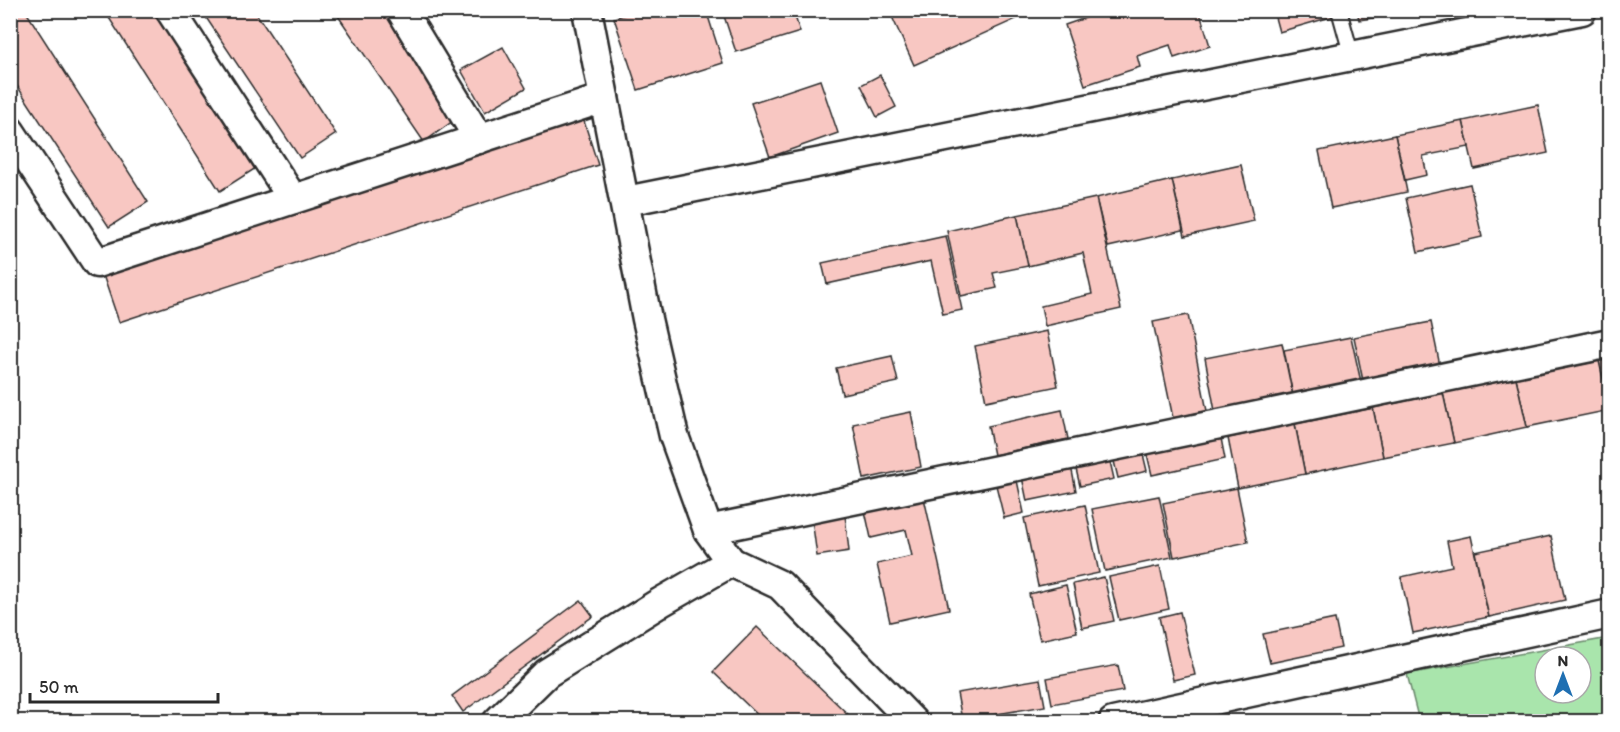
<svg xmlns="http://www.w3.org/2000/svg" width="1620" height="732" font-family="Itim,sans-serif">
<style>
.green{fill:#a9e5ac;stroke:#6a886c;stroke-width:1.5;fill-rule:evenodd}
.building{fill:#f8c7c2;stroke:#2b2b2b;stroke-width:1.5}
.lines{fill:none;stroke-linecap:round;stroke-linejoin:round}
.lane-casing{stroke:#2b2b2b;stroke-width:18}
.street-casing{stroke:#2b2b2b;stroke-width:33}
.lane{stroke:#fff;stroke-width:14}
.street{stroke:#fff;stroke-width:28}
</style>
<rect width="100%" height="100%" fill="#fff"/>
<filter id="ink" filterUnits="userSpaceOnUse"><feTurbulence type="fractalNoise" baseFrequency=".0167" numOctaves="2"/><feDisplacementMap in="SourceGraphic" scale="12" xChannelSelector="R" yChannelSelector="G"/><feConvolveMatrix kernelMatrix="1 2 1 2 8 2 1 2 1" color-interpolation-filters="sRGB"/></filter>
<g filter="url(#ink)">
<path class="green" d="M1609 638V721H1419L1407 674ZM1545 657H1581V693H1545Z"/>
<g class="building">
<polygon points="10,10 25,10 148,202 109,227 10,75"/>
<polygon points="104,10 155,10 256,168 220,191"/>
<polygon points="201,10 254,10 336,134 300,158"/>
<polygon points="334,10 387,10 457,118 424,142"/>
<polygon points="638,10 706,10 723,63 638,90 614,18"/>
<polygon points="722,10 793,10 800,32 736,52"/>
<polygon points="889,10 1036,10 914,65"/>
<polygon points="1108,10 1117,10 1119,17 1139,10 1199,10 1210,46 1174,58 1170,45 1137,56 1140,67 1085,85 1065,25"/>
<polygon points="1273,10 1336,10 1338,15 1279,32"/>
<polygon points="1357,10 1431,10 1359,20"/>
<polygon points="503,47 526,88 485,112 461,70"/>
<polygon points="880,75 896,107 877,117 861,85"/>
<polygon points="820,80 838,133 770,157 751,103"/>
<polygon points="1538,105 1548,153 1474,169 1463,121"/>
<polygon points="583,118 598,165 119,322 103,275"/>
<polygon points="1463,121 1469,147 1423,156 1427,175 1405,180 1395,135"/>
<polygon points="1395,135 1407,192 1331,208 1319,151"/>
<polygon points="1241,165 1254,221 1185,236 1172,180"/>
<polygon points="1172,180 1183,230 1108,247 1096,198"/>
<polygon points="1470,184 1482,237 1418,252 1406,198"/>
<polygon points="1096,198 1121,309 1045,326 1041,306 1092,294 1083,253 1028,266 1017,215"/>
<polygon points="1017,215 1028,266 993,273 997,288 961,296 947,231"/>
<polygon points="946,236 962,310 943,314 931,261 827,284 822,263"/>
<polygon points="1188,315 1207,411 1173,418 1153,322"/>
<polygon points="1431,322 1440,366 1363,381 1354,337"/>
<polygon points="1047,331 1058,386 986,401 975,346"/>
<polygon points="1351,337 1361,382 1293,396 1284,350"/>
<polygon points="1282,343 1293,396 1215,411 1205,358"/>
<polygon points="892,356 898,382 842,394 836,368"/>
<polygon points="1610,358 1610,407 1599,361"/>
<polygon points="1599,361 1610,410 1527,427 1516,378"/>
<polygon points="1516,378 1527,427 1454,443 1443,393"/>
<polygon points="1443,393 1454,443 1383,457 1373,408"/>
<polygon points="1373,408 1383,457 1305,474 1295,424"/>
<polygon points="1062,410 1068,439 994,455 988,426"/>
<polygon points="911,412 921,467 864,479 853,424"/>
<polygon points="1295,424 1305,474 1238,488 1228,438"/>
<polygon points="1220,433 1225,459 1152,475 1146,450"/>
<polygon points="1142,450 1147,471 1118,478 1113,457"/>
<polygon points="1109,457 1114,479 1080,486 1075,465"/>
<polygon points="1071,466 1076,491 1027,501 1022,477"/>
<polygon points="1016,476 1024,513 1004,518 995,481"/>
<polygon points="1237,488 1248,542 1174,557 1163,503"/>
<polygon points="1159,496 1172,557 1105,571 1092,509"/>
<polygon points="924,498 949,609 890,622 877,564 912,556 906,530 871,538 865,511"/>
<polygon points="1085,505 1099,573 1038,586 1024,518"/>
<polygon points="845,515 849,551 817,556 812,519"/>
<polygon points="1471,536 1489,617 1413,633 1401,577 1452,566 1447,541"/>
<polygon points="1551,536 1565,600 1489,617 1475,552"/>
<polygon points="1160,566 1169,609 1119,620 1109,577"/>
<polygon points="1104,577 1114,621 1082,628 1073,584"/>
<polygon points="1066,585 1077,632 1040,640 1029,594"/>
<polygon points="581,600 593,616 463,712 452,696"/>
<polygon points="1180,612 1195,675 1173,680 1159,617"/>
<polygon points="1335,619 1341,648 1270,663 1263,634"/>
<polygon points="757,627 856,722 765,722 713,672"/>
<polygon points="1118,665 1123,691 1052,704 1047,678"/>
<polygon points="1040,679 1045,706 962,720 957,693"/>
</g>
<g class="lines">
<defs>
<polyline id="lane" points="1339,10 1352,57"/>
<g id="street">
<polyline points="170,10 293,199"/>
<polyline points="401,10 479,139"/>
<polyline points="10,131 97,263 604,98"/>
<polyline points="626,201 1582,10"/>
<polyline points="708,530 1610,343"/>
<polyline points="731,562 780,585 913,722"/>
<polyline points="497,722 547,673 661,602 731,562 708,530 674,436 647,319 587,10"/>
<polyline points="1113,722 1610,614"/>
</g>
</defs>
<use href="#lane" class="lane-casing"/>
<use href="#street" class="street-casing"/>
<use href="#lane" class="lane"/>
<use href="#street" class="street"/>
</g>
</g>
<rect width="1620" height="732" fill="none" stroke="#fff" stroke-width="36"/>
<rect x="18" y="18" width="1584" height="696" fill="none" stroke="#2b2b2b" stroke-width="2" filter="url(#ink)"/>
<g transform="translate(1563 675)"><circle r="28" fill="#ffffff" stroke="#aaaaaa" stroke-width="1.5"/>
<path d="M0-4.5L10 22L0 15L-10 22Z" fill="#1f6fb2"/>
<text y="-9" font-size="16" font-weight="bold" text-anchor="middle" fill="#2b2b2b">N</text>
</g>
<path d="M30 693v9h188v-9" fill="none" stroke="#2b2b2b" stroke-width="3"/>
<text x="39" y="693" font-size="18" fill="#2b2b2b" stroke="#ffffff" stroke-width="4.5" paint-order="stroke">50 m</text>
</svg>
